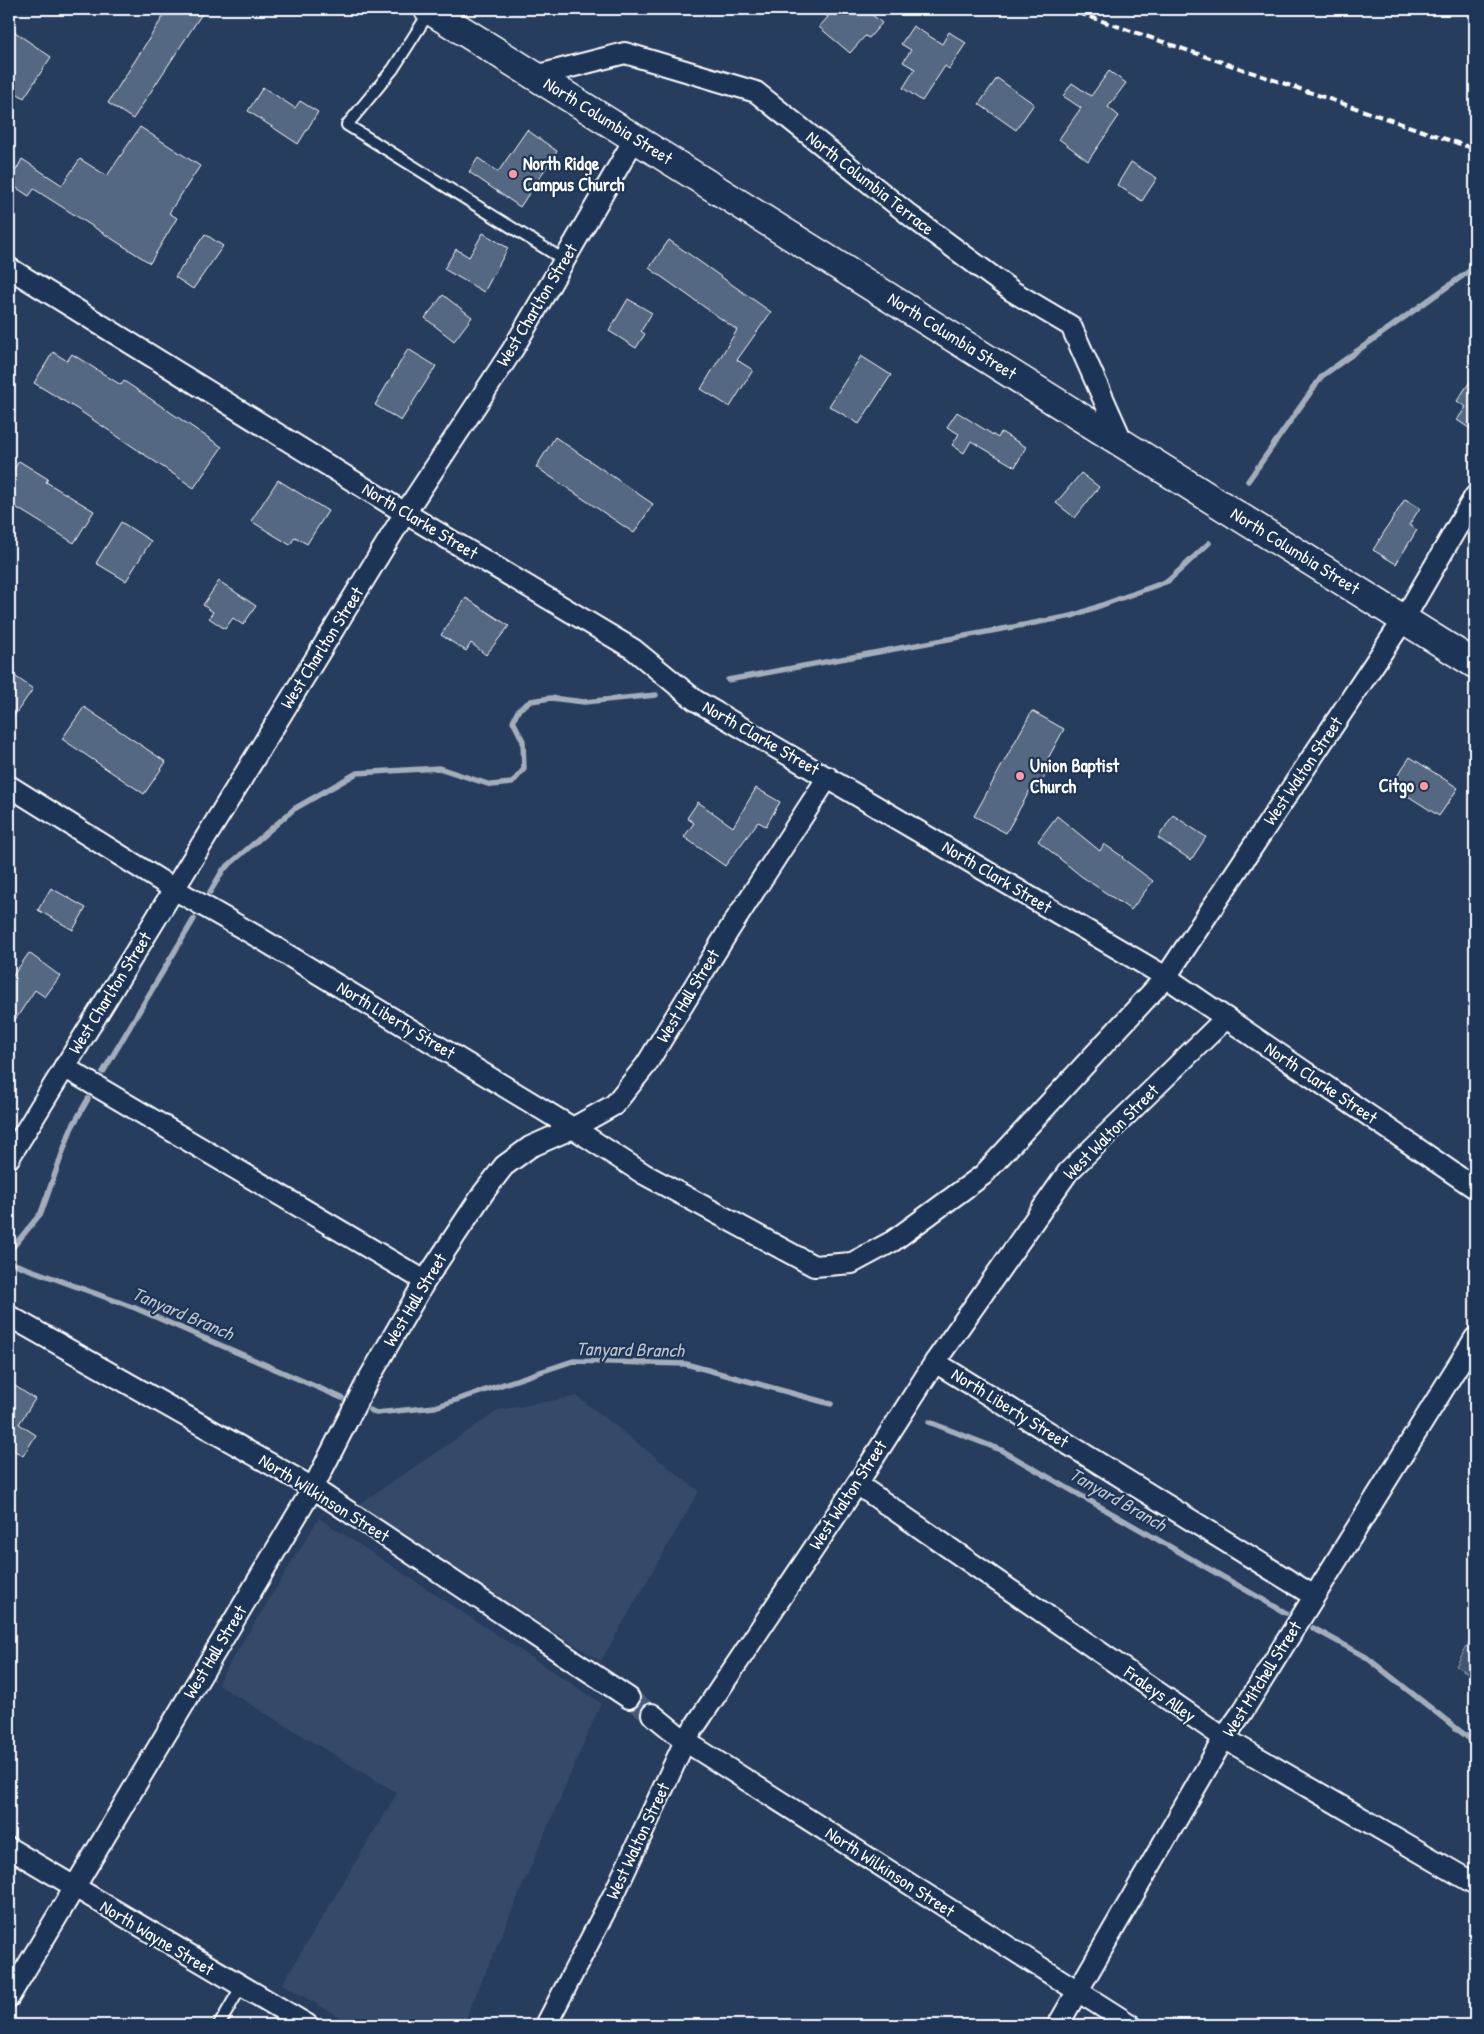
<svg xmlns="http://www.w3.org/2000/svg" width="1484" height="2034" font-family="'Patrick Hand',sans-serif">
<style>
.built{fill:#344a68}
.green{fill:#425672;stroke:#a0aab8}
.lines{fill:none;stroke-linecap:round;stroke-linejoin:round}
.stream{stroke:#a4aebb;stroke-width:5.5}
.building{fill:#556781;stroke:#fff}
.street-tunnel{stroke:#475a76;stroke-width:20;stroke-dasharray:20 10;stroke-linecap:butt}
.lane-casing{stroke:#fff;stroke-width:14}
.street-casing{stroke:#fff;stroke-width:24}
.primary-casing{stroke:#fff;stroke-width:31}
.lane{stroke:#1d3557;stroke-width:10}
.street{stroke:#1d3557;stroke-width:20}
.primary{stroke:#1d3557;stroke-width:28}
.rail{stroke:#fff;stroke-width:4;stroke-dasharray:8 4;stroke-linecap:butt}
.poi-dot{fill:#ff9aa2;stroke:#1d3557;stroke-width:2}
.labels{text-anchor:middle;stroke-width:4.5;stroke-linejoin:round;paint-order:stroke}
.street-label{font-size:18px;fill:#fff;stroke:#1d3557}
.poi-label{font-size:18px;font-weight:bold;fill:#fff;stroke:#1d3557;text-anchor:start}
.water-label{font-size:19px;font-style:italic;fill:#bbc2cc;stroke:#1d3557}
</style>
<rect width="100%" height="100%" fill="#263d5e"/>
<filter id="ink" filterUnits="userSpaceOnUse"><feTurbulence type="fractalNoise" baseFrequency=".02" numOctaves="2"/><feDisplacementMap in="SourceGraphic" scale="10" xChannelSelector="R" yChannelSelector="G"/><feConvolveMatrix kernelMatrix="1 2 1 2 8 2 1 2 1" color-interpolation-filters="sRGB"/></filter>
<g filter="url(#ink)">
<g class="built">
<polygon points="577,1396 699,1491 601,1661 353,1508 499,1410"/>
<polygon points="319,1518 601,1703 463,2025 353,2025 282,1984 397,1793 217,1684"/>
</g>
<polygon class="green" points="1475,1631 1475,1677 1456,1666"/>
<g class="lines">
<g class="stream">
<polyline points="1248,481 1322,376 1475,267"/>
<polyline points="728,680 1072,616 1168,581 1209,543"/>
<polyline points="210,892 223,870 294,809 357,773 439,768 491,785 512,783 524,769 523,741 513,721 519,709 531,701 551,698 584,702 656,695"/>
<polyline points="103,1072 194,919"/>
<polyline points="9,1252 41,1213 71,1129 88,1099"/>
<polyline points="9,1262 135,1308 342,1398"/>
<polyline points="370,1410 376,1413 435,1407 573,1361 686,1364 831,1404"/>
<polyline points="929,1422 1001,1450 1286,1613"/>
<polyline points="1313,1628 1366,1657 1475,1743"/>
</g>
</g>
<g class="building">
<polygon points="168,9 205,9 133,119 108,103"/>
<polygon points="818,9 865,9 882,23 869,38 865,36 850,53 819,27 828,17"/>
<polygon points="913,26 942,44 949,32 966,43 949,69 945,66 922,101 903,88 915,69 903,62 911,50 901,44"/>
<polygon points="9,28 51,57 24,98 9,88"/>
<polygon points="1109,71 1126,83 1108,107 1119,116 1088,161 1059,139 1081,108 1063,96 1072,83 1091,96"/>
<polygon points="997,78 1034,104 1016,130 979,104"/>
<polygon points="263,87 295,108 300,101 318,112 298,144 248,111"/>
<polygon points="140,127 200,166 169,213 177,218 150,263 34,189 29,196 9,183 22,159 62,185 80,159 107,176"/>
<polygon points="527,130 557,151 520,207 469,172 478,158 498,172"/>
<polygon points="1131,162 1157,178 1142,201 1117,185"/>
<polygon points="483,233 508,248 484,292 444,269 456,249 469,257"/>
<polygon points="205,234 223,246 193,289 175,277"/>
<polygon points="669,240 771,312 737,360 753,370 730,407 701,389 737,330 649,268"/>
<polygon points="443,295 472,317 454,341 425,318"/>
<polygon points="628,299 652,313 641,331 645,334 636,348 609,331"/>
<polygon points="408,349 436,366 401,421 375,405"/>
<polygon points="53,352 67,361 72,354 121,385 124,381 222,447 194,488 77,409 34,383"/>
<polygon points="861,356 891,375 859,424 829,406"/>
<polygon points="1475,374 1475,432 1457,420 1466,407 1457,401"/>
<polygon points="957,412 998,438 1001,432 1026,447 1015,467 971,441 964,453 952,445 959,434 947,427"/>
<polygon points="555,437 653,504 634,533 536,467"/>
<polygon points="19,461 48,479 46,482 94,511 74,543 9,503 9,477"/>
<polygon points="1081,473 1099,487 1075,518 1056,503"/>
<polygon points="278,480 328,511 307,544 295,537 290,545 251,521"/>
<polygon points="1405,499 1420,508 1409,525 1417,530 1396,564 1373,550"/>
<polygon points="121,522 151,541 126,581 96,563"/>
<polygon points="219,581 256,606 243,625 233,618 225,629 209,618 213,612 203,605"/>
<polygon points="466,598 509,626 486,655 471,643 466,651 441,635"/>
<polygon points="9,672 33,689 9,723"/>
<polygon points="84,707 166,762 144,794 62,739"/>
<polygon points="1032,711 1064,729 1045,764 1050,767 1038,788 1033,785 1006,833 974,816"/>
<polygon points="1410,757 1458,788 1439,816 1391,785"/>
<polygon points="756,788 780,802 766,826 758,822 725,866 684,837 694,823 687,818 698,802 733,827"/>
<polygon points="1173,815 1206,837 1191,860 1158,838"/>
<polygon points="1057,816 1100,851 1104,844 1123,857 1122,858 1153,881 1131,910 1081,876 1038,841"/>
<polygon points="51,888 86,908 73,930 38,910"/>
<polygon points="29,953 60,976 45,997 35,990 9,1029 9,981"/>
<polygon points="9,1382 35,1399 19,1424 36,1435 23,1456 9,1447"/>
</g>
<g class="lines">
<polyline class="street-tunnel" points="629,1698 652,1714"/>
<defs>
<g id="lane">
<polyline points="430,11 393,69 347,125 564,260"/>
<polyline points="219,2025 241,1987"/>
</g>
<g id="street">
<polyline points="535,76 625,53 756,92 912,217 1012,291 1071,326 1123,443"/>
<polyline points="9,268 405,513 633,649 695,700 1166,977 1475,1188"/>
<polyline points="9,786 174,889 258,937 573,1128 644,1174 814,1266 852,1263 893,1241 983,1175 1166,977 1404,619 1475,496"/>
<polyline points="64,1067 425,1281"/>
<polyline points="9,1158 405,513 513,349 635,138"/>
<polyline points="9,1316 313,1488 629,1698"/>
<polyline points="935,1362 1314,1596"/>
<polyline points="857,1484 1224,1738 1475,1884"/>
<polyline points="652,1714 685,1741 1131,2025"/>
<polyline points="9,1848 308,2025"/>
<polyline points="9,1997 313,1488 368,1380 425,1281 484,1192 504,1166 530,1147 573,1128 614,1105 646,1065 729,930 828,777"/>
<polyline points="546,2025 616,1890 685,1741 857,1484 935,1362 1068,1172 1226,1018"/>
<polyline points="1058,2025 1224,1738 1243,1711 1475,1338"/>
</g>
<polyline id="primary" points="428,9 1475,664"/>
</defs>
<use href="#lane" class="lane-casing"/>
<use href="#street" class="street-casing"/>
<use href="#primary" class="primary-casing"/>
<use href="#lane" class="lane"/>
<use href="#street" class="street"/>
<use href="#primary" class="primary"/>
<polyline class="rail" points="1067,9 1475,149"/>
</g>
</g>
<g class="poi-dot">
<circle cx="513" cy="174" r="5"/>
<circle cx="1020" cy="776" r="5"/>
<circle cx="1424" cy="786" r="5"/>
</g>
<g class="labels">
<g class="street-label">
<text transform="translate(608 121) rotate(32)" y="6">North Columbia Street</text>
<text transform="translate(870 183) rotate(38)" y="6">North Columbia Terrace</text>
<text transform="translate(537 305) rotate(-59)" y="6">West Charlton Street</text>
<text transform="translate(952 336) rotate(32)" y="6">North Columbia Street</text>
<text transform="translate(420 521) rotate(31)" y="6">North Clarke Street</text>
<text transform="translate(1295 551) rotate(32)" y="6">North Columbia Street</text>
<text transform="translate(322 648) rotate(-58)" y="6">West Charlton Street</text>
<text transform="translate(761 738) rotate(30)" y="6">North Clarke Street</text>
<text transform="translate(1303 771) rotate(-56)" y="6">West Walton Street</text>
<text transform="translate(997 877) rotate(31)" y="6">North Clark Street</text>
<text transform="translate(110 993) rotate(-58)" y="6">West Charlton Street</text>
<text transform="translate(688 996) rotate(-59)" y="6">West Hall Street</text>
<text transform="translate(396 1020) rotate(31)" y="6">North Liberty Street</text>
<text transform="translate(1321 1083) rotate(34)" y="6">North Clarke Street</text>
<text transform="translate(1111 1132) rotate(-45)" y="6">West Walton Street</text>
<text transform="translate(415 1300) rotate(-59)" y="6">West Hall Street</text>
<text transform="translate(1010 1408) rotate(32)" y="6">North Liberty Street</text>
<text transform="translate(848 1495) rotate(-57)" y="6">West Walton Street</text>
<text transform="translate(324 1498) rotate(32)" y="6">North Wilkinson Street</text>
<text transform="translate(215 1652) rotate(-59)" y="6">West Hall Street</text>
<text transform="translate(1262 1679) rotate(-58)" y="6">West Mitchell Street</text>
<text transform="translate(1160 1694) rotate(35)" y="6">Fraleys Alley</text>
<text transform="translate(638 1841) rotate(-65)" y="6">West Walton Street</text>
<text transform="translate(890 1872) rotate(33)" y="6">North Wilkinson Street</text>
<text transform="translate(157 1938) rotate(31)" y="6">North Wayne Street</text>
</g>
<g class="poi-label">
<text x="523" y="170">North Ridge<tspan x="523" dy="21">Campus Church</tspan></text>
<text x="1030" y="772">Union Baptist<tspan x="1030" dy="21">Church</tspan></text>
<text x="1414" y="792" text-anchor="end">Citgo</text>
</g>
<g class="water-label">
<text transform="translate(183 1313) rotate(23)" y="7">Tanyard Branch</text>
<text transform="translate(630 1349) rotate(1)" y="7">Tanyard Branch</text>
<text transform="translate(1118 1499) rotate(30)" y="7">Tanyard Branch</text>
</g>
</g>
<rect width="1484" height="2034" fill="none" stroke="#1d3557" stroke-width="30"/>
<rect x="15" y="15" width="1454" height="2004" fill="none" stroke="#fff" stroke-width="2" filter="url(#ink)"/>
</svg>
